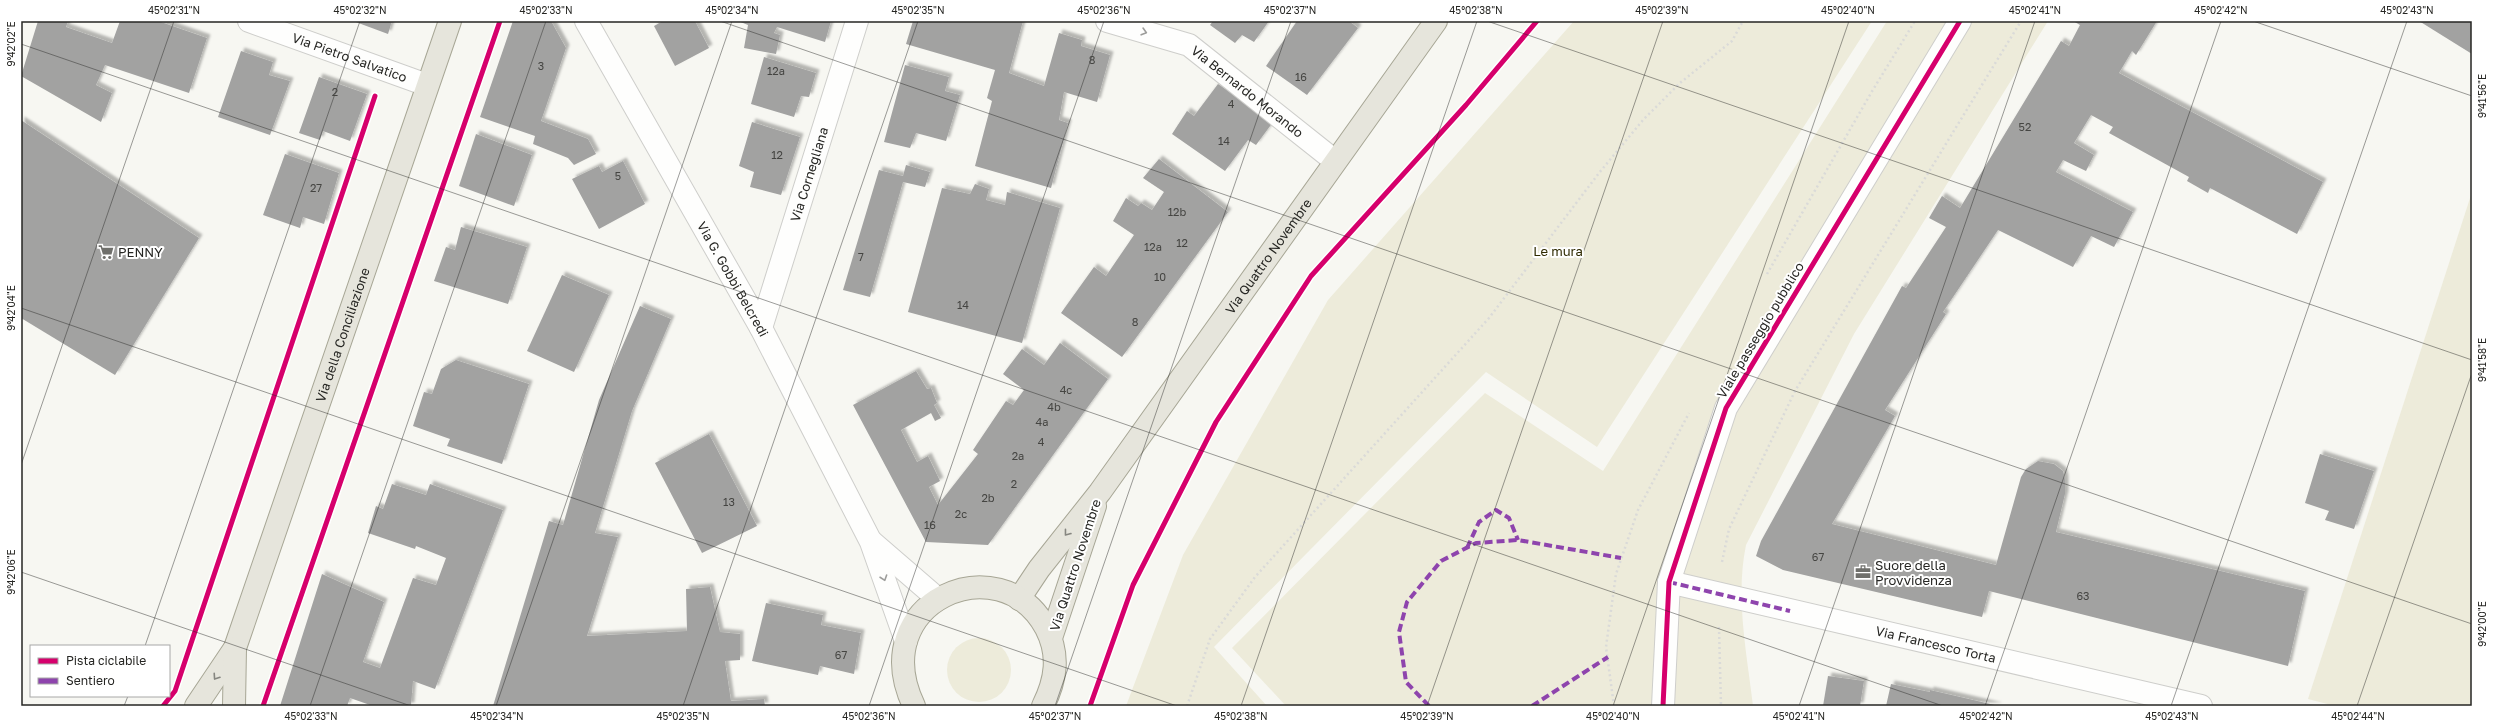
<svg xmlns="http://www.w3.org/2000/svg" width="2493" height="727" font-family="'Golos Text',sans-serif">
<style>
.green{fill:#edebda}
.building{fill:#a2a2a1;filter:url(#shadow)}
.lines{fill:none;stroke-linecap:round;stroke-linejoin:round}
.minor-casing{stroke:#cececb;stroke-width:24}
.major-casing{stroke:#a7a695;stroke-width:24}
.path{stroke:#dadad8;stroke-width:2.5;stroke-dasharray:2 3;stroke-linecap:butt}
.minor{stroke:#fefefd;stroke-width:22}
.major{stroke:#e6e5dc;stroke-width:22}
.quiet{stroke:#8e44ad;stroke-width:4;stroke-dasharray:8 4;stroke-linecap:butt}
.cycleway-casing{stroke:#fff;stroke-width:8}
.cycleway{stroke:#d6006c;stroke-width:5}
.oneway{stroke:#9d9d9b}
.oneway2{stroke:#868680}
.ticks{fill:none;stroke:#262623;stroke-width:1;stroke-opacity:0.45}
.labels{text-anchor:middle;stroke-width:4;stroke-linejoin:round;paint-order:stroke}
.number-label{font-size:11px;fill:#454542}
.street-label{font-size:13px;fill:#262623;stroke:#fff}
.park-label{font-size:13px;fill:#2f2a00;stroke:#fff}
.poi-label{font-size:13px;fill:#262623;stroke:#fff;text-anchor:start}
.neatline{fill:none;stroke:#262623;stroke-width:1.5}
.ticks-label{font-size:10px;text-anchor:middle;fill:#262623}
</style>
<defs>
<filter id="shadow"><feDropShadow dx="3.5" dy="-3.5" stdDeviation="1" flood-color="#0004"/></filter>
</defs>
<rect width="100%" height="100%" fill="#f7f7f2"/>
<g class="green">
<polygon points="1574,21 1872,21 1597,447 1486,372 1214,647 1267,706 1126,706 1183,555 1328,300"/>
<path d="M1887 21H2048L1854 334 1746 545C1735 598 1747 654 1753 706H1286L1232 648 1485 393 1603 471Z"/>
<polygon points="2472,192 2472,706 2335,706 2308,699"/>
<circle cx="979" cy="670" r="32"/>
</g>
<g class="building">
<polygon points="38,21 68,21 66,27 112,43 120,21 158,21 207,38 189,93 105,65 96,85 112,93 101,122 21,76"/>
<polygon points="353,21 392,21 388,34"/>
<polygon points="513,21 551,21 566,48 541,121 588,139 596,154 574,165 568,158 533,144 535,136 480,117"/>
<polygon points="663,21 695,21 709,48 675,66 654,26"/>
<polygon points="738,21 831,21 825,42 777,27 774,33 780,35 776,54 744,48 748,25"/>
<polygon points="913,21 1023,21 1009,73 1044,86 1059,33 1082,40 1081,46 1110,55 1097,102 1064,92 1059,120 1068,123 1051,188 975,166 992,101 987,98 995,70 906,44"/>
<polygon points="1213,21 1269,21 1254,42 1242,35 1235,43 1210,25"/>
<polygon points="1297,21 1349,21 1358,28 1307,95 1266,66"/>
<polygon points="2073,21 2157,21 2136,55 2132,51 2119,73 2323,182 2297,234 2210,188 2208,193 2187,181 2189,177 2109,133 2113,127 2091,115 2074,143 2094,155 2086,171 2063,160 2056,172 2133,212 2114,247 2091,236 2073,267 1998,230 1943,312 1946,314 1885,410 1895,416 1832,524 1996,565 2021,477 2026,469 2038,461 2054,464 2063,471 2065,479 2065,494 2056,532 2305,591 2288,666 1989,591 1982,617 1783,570 1756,556 1761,541 1902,286 1906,288 1946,227 1929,218 1942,196 1960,208 2061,41 2069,46 2080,25"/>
<polygon points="2419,21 2472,21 2472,54"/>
<polygon points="241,51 273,62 269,75 290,81 270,135 218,117"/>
<polygon points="764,57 816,73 809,97 801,96 794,117 751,104"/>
<polygon points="905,65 949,77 945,91 960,95 946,141 916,133 910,148 884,142"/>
<polygon points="319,77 367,94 350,141 323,131 320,140 299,133"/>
<polygon points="1218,84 1273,122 1256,145 1248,140 1225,171 1172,134 1187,111 1194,116"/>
<polygon points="21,120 199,238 115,375 21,318"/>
<polygon points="752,122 800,137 781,195 750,187 754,172 739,166"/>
<polygon points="476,134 532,155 514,206 459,186"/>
<polygon points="285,154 339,173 324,224 303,217 300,228 263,215"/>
<polygon points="1159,159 1228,212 1122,357 1061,313 1094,267 1106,276 1134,235 1113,221 1126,198 1138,206 1141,203 1152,210 1164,192 1143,178"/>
<polygon points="623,161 645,204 599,229 572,179 599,166 602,172"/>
<polygon points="906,165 930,172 925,187 903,182 870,297 843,290 879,170 903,176"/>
<polygon points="975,184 989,189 986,200 1005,205 1007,192 1060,208 1022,343 908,312 942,188 970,194"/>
<polygon points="461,227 527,247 508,304 434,281 446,247 455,250"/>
<polygon points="562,275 609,295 574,372 527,351"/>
<polygon points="640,306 671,319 632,411 595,533 618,537 587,636 687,631 686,589 710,587 720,632 740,634 740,660 725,661 731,701 764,699 765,706 493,706 549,521 563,525 599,400"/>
<polygon points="1060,343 1108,379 988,545 926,542 853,405 916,371 927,389 931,388 937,403 934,405 941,418 935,421 931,413 901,430 917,462 928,456 940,481 929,487 938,505 978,454 973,450 1006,401 1013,405 1024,390 1003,374 1022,349 1044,365"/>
<polygon points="456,360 529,384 502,464 447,446 450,439 413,426 424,392 432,394 441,369"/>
<polygon points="709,434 757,526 702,553 655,463"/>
<polygon points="2320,454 2374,471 2354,529 2325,520 2329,511 2305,503"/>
<polygon points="392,484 426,495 430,484 503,510 435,689 413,681 411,706 373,706 350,698 347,706 280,706 322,574 384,602 363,662 380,668 413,578 436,585 446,558 416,546 415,549 368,533 376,506 383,509"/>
<polygon points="766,603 823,615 821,625 861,633 854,674 820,666 818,675 752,661"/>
<polygon points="1828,676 1864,681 1860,706 1823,706"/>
<polygon points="1891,684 1930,692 1930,690 1999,706 1886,706"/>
</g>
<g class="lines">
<defs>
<g id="minor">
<path id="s1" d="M249 21 427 85"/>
<path id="s2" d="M586 21 761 328 871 542 906 641"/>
<path id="s3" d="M1107 21 1189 45 1335 161"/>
<path id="s4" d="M761 328 857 21"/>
<polyline points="872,542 938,599"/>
<path id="s5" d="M1669 582 2201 706"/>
<polyline points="1663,706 1669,582 1726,408 1960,21"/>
</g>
<g id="major">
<path id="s6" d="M1019 599 1039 569 1100 492 1436 21"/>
<polyline points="1051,638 1095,506"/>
<path id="s7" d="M196 706 235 648 450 21"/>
<polyline points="234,706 235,648"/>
<path d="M914 706C864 602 1000 543 1046 628 1060 655 1056 680 1043 706"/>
</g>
</defs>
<use href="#minor" class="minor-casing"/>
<use href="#major" class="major-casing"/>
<g class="path">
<polyline points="1767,274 1871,93 1915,21"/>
<polyline points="1722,562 1729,529 1795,391 2021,21"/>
<polyline points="1719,627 1721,706"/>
<polyline points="1187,706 1210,639 1255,577 1489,318 1599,173 1643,120 1680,83 1732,41 1743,21"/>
<polyline points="1614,706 1606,647 1616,574 1638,510 1689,413"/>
</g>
<use href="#minor" class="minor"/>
<use href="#major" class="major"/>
<g class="quiet">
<polyline points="1467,548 1479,522 1496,510 1509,518 1518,540"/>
<polyline points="1669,582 1790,611"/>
<polyline points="1429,706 1406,682 1399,632 1407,602 1441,561 1476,543 1518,540 1621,558"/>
<polyline points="1532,706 1608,657"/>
</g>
<defs>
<g id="cycleway">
<polyline points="163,706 175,691 375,96"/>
<polyline points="263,706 500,21"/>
<polyline points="1090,706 1133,585 1216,422 1311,276 1466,105 1537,21"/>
<polyline points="1663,706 1669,582 1726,408 1960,21"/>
</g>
</defs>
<use href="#cycleway" class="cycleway-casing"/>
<use href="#cycleway" class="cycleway"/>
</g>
<defs><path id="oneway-chevron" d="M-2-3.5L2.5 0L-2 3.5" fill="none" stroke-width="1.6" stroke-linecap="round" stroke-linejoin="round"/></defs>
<g class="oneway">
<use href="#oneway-chevron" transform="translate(1144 32) rotate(16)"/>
<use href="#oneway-chevron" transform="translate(884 578) rotate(71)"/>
</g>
<g class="oneway2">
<use href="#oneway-chevron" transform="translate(1067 533) rotate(128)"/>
<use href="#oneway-chevron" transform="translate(216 677) rotate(124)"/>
</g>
<path class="ticks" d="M720 21 2472 624M1487 21 2472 360M2253 21 2472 96M21 44 1943 706M21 308 1177 706M21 465 174 21M21 572 411 706M145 646 360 21M124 706 128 696M310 706 546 21M496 706 732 21M683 706 918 21M869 706 1104 21M1055 706 1291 21M1241 706 1477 21M1427 706 1663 21M1613 706 1849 21M1799 706 2035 21M1985 706 2221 21M2171 706 2407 21M2357 706 2472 373"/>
<defs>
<symbol id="supermarket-bare" viewBox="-9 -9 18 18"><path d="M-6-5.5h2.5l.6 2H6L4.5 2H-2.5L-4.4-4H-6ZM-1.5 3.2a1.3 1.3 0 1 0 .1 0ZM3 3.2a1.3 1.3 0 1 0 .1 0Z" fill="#6f6f6b" stroke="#fff" stroke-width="2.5" paint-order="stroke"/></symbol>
<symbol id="office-bare" viewBox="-9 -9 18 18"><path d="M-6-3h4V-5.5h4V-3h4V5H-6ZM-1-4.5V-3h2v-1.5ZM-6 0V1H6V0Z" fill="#6f6f6b" stroke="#fff" stroke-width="2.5" paint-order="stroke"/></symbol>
</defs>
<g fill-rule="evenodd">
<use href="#supermarket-bare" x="95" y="241" width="22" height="22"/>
<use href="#office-bare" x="1852" y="561" width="22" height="22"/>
</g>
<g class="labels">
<g class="number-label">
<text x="1092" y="64">8</text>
<text x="541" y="70">3</text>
<text x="776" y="75">12a</text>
<text x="1301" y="81">16</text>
<text x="335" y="96">2</text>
<text x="1231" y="108">4</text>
<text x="2025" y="131">52</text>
<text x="1224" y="145">14</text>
<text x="777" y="159">12</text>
<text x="618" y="180">5</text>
<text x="316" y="192">27</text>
<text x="1177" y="216">12b</text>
<text x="1182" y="247">12</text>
<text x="1153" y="251">12a</text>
<text x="861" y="261">7</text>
<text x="1160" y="281">10</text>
<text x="963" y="309">14</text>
<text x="1135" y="326">8</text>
<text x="1066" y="394">4c</text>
<text x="1054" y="411">4b</text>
<text x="1042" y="426">4a</text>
<text x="1041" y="446">4</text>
<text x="1018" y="460">2a</text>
<text x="1014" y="488">2</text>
<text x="988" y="502">2b</text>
<text x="729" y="506">13</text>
<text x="961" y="518">2c</text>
<text x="930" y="529">16</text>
<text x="1818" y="561">67</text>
<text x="2083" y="600">63</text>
<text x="841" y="659">67</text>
</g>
<g class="street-label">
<text dy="5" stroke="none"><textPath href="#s1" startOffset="107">Via Pietro Salvatico</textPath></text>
<text dy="5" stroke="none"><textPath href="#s3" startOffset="160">Via Bernardo Morando</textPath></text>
<text dy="5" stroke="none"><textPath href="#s4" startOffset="161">Via Cornegliana</textPath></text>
<text dy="5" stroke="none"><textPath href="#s6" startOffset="424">Via Quattro Novembre</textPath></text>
<text dy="5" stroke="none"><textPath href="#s2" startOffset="297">Via G. Gobbi Belcredi</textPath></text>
<text transform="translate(1760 330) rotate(-59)" y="5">Viale passeggio pubblico</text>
<text dy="5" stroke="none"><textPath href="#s7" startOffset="401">Via della Conciliazione</textPath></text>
<text transform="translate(1075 565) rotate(-72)" y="5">Via Quattro Novembre</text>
<text dy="5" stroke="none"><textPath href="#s5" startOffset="274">Via Francesco Torta</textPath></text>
</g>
<g class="park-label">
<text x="1558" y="256">Le mura</text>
</g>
<g class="poi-label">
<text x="118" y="257">PENNY</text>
<text x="1875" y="570">Suore della<tspan x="1875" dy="15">Provvidenza</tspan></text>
</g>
</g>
<rect width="2493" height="727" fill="none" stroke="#ffffff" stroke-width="44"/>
<rect x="30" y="645" width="140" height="52" fill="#ffffff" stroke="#a8a8a7"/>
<rect x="38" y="658" width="20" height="6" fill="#d6006c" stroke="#a8a8a7"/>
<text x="66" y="665" font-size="12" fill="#262623">Pista ciclabile</text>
<rect x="38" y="678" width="20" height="6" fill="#8e44ad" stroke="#a8a8a7"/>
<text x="66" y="685" font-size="12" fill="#262623">Sentiero</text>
<rect x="22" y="22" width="2449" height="683" class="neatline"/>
<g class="ticks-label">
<text x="174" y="14">45°02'31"N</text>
<text x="360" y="14">45°02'32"N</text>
<text x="546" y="14">45°02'33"N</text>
<text x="732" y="14">45°02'34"N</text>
<text x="918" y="14">45°02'35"N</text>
<text x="1104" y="14">45°02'36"N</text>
<text x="1290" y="14">45°02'37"N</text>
<text x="1476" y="14">45°02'38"N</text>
<text x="1662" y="14">45°02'39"N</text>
<text x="1848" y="14">45°02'40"N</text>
<text x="2035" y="14">45°02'41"N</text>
<text x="2221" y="14">45°02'42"N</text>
<text x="2407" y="14">45°02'43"N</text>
<text transform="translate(11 44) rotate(-90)" y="4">9°42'02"E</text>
<text transform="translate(2482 96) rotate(-90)" y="4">9°41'56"E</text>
<text transform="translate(11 308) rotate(-90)" y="4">9°42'04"E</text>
<text transform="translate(2482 360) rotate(-90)" y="4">9°41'58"E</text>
<text transform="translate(11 572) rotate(-90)" y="4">9°42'06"E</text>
<text transform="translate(2482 624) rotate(-90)" y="4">9°42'00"E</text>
<text x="311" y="720">45°02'33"N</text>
<text x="497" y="720">45°02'34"N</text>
<text x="683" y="720">45°02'35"N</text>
<text x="869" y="720">45°02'36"N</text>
<text x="1055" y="720">45°02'37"N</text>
<text x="1241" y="720">45°02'38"N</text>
<text x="1427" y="720">45°02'39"N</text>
<text x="1613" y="720">45°02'40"N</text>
<text x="1799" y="720">45°02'41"N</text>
<text x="1986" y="720">45°02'42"N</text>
<text x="2172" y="720">45°02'43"N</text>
<text x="2358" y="720">45°02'44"N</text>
</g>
</svg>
